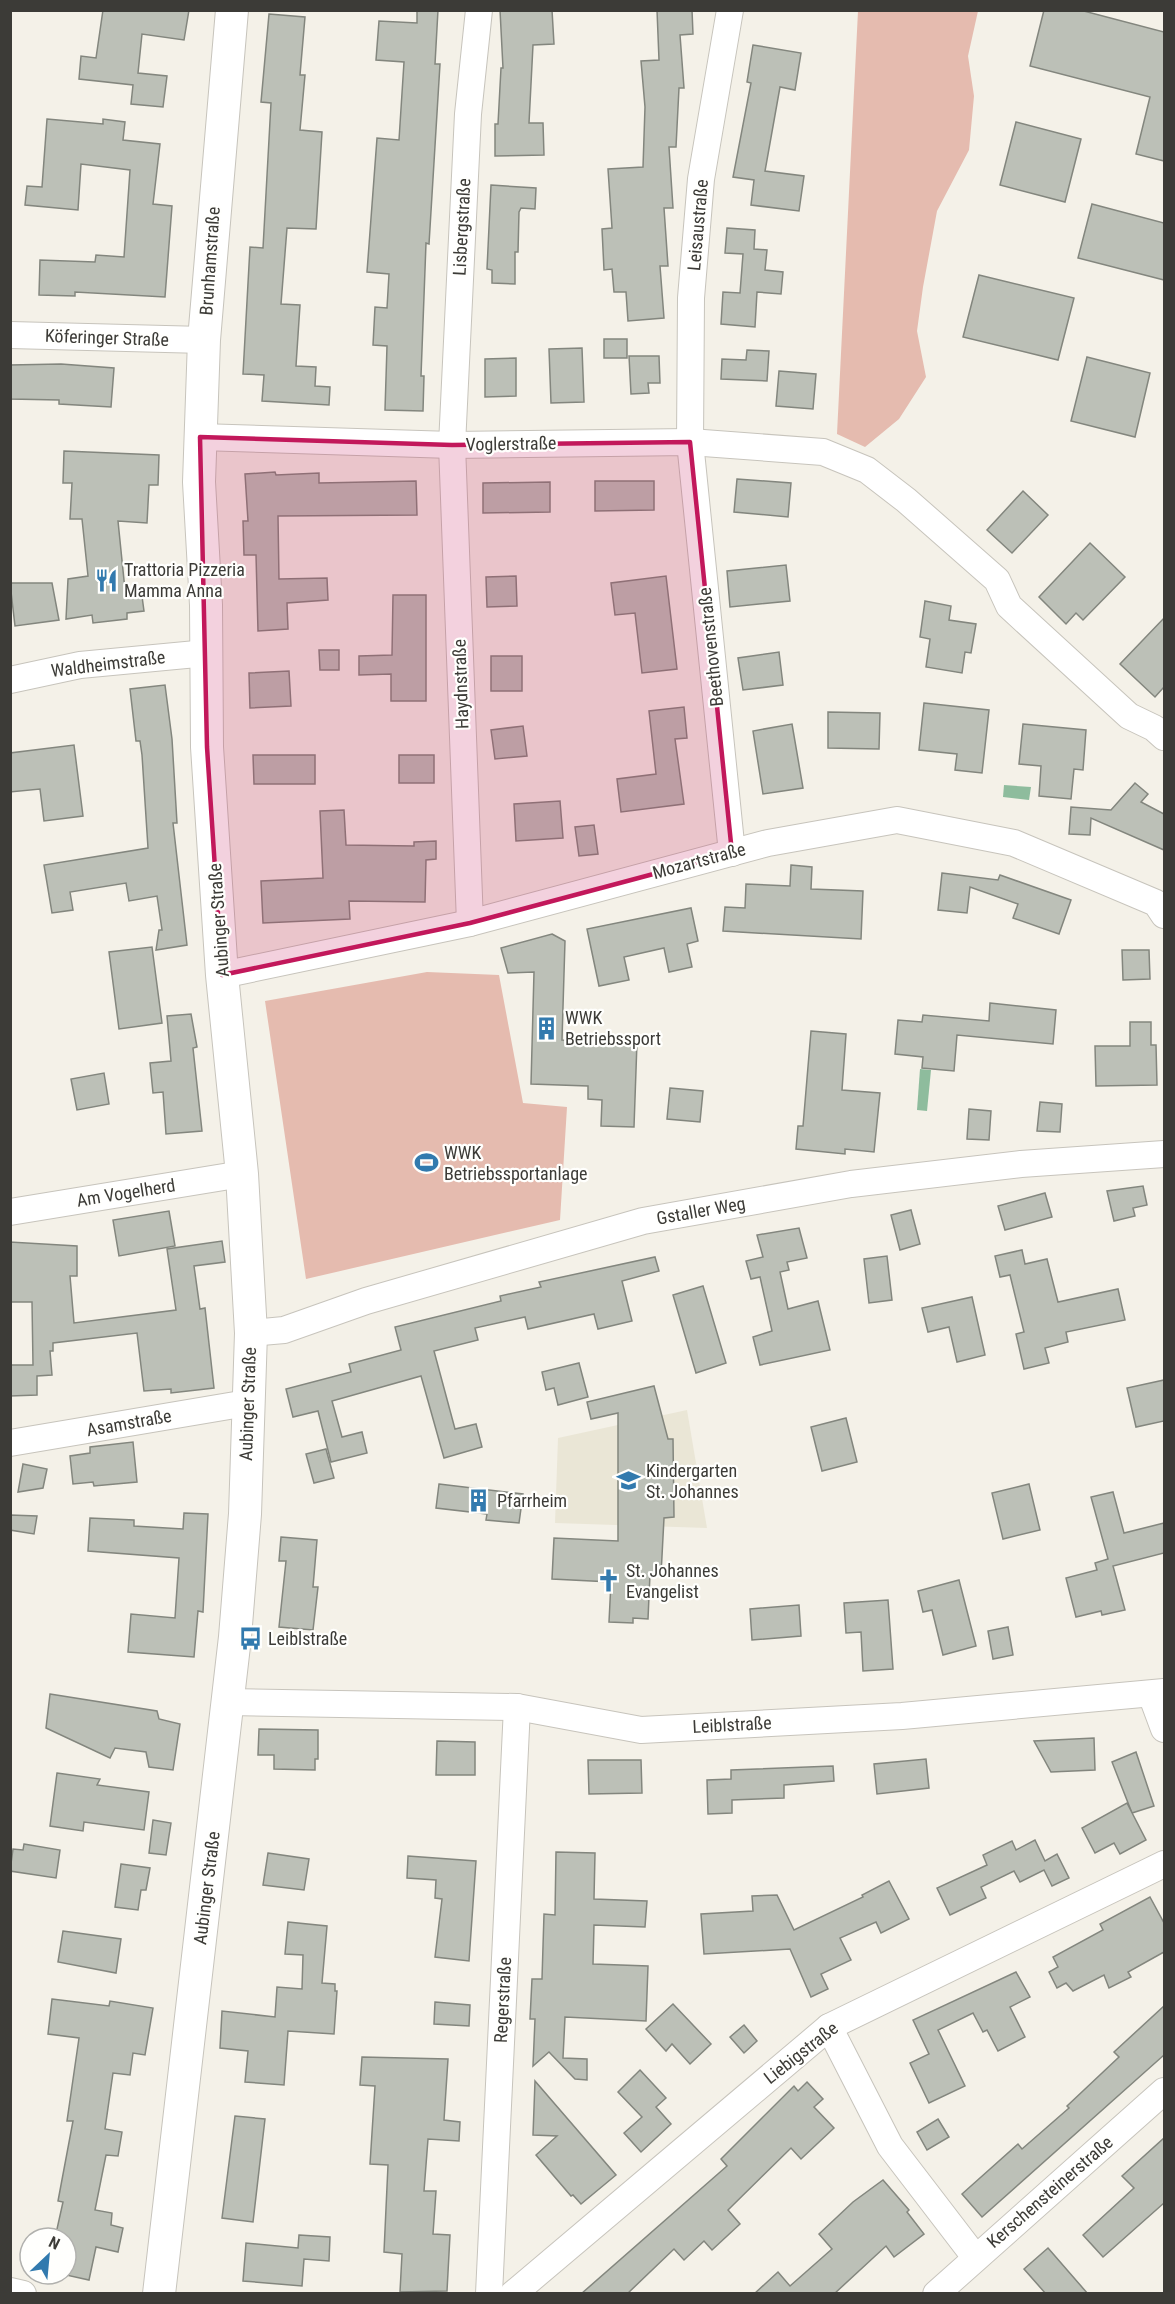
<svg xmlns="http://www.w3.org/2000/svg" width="1175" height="2304" font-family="'Roboto Condensed',sans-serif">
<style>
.built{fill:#eae6d6}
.green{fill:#e5bbaf}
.water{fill:#8ebc9d}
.building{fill:#bcc0b7;stroke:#83867e;stroke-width:1.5}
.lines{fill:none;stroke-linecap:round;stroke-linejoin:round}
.minor-casing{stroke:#c7c4bc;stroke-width:28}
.tertiary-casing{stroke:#c7c4bc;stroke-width:34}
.minor{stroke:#fff;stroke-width:26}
.tertiary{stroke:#fff;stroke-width:32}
.marked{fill:#c2185b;fill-opacity:0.2;stroke:#c2185b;stroke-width:4.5;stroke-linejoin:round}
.labels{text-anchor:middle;stroke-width:4.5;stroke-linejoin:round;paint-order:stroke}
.street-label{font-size:18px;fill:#3c3b37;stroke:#fffffd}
.poi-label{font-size:18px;fill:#3c3b37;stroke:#fffffd;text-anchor:start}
</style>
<rect width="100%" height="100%" fill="#f4f1e8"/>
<polygon class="built" points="687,1410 707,1528 555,1523 558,1438"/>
<g class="green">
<polygon points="858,11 978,11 968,56 974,96 969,150 937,211 923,287 917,331 926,377 899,419 865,447 837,434"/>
<polygon points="427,972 499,975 523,1103 567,1107 560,1220 306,1279 265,1001"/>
</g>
<g class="water">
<polygon points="1004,785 1031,787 1029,800 1003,797"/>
<polygon points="920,1069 931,1070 927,1111 917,1110"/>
</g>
<g class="building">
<polygon points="103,10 189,10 184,40 142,34 138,73 167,76 163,107 131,104 133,85 79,79 81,56 96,58"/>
<polygon points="417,10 438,10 435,64 440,64 429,244 426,243 421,376 424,376 423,411 385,410 387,346 373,345 375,307 387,308 389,274 367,272 377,138 399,140 404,62 376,60 379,21 417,23"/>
<polygon points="500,10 552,10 554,44 533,45 529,123 543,123 544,155 495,156 495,124 498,124 501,68 503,68"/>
<polygon points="657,10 692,10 693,34 680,35 684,88 679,88 676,147 669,147 673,208 664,208 668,266 660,266 664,318 628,321 626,292 614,292 612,269 604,270 602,229 612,228 608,169 643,167 645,107 641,61 659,60"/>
<polygon points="1044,10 1080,10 1164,32 1164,161 1136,154 1150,97 1030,66"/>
<polygon points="269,14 305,17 300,75 305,75 300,130 322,132 316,229 287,228 281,304 300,305 296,366 316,367 315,386 330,387 329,405 262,401 264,375 243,374 250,247 263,248 271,103 261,102"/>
<polygon points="753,45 801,53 795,90 780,87 765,171 804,176 799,211 751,205 754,180 733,177 751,83 747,82"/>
<polygon points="47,119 103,124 103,119 125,122 123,140 160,144 153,204 172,206 165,297 75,292 75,296 39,295 40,260 95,262 96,255 124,257 130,170 81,164 78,210 25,205 27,186 42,187"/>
<polygon points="1016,122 1081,139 1065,202 1000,185"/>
<polygon points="491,185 536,188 535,209 521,208 519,212 518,252 515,252 515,284 492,283 492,270 487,269"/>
<polygon points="1092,204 1164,223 1164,280 1078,258"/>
<polygon points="727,228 755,230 754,249 767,250 765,270 783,272 781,294 757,292 755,327 721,324 723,292 740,293 743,254 725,253"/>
<polygon points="979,275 1074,298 1058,360 963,337"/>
<rect x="604" y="339" width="23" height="19"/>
<polygon points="582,348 584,402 551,403 549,349"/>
<polygon points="747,350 769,351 767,381 721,379 722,359 746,360"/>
<polygon points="629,356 659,356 660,383 648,383 649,393 631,394"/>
<polygon points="1087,357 1150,373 1135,437 1071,421"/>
<polygon points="516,358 516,396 485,397 485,359"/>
<polygon points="61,364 114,368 111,407 59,404 59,400 10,399 10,365"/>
<polygon points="779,371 816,374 813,409 776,406"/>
<polygon points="64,451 159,455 158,485 149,485 147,523 118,521 125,590 141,589 144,611 127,613 127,619 93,623 92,615 66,619 68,579 88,576 82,519 70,519 72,483 63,483"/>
<polygon points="275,472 276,475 319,473 319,483 416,481 417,515 278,516 279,579 327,578 328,600 287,603 288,629 258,631 256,555 244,555 243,521 248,521 245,474"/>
<polygon points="737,479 791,483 788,517 734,512"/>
<polygon points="595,481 654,481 654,510 595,511"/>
<polygon points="550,482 550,512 483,513 483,483"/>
<polygon points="1023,491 1048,515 1012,553 987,530"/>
<polygon points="1090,543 1125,577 1083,620 1076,613 1066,624 1039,597"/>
<polygon points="786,565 790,601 730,607 727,571"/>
<polygon points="516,576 517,606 487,607 486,577"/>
<polygon points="666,576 677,669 642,673 635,613 615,615 611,583"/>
<polygon points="10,583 52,583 59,620 15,626"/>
<polygon points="393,595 426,595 426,701 391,701 391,674 359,675 359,656 392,655"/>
<polygon points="925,601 951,606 949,620 976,624 971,653 965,652 962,673 926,667 930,639 920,637"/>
<polygon points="1164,618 1164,687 1155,697 1120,664"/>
<polygon points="319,650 339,650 339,670 320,670"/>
<polygon points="779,652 783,685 743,690 738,658"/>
<rect x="491" y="656" width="31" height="35"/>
<polygon points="289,671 291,706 250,708 249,673"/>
<polygon points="165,685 172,739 177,823 173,823 187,945 156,950 159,930 162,930 157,896 129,901 126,883 70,892 73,910 52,913 44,865 148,848 142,755 140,741 136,741 130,689"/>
<polygon points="924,703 989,710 982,773 955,770 957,754 919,750"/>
<polygon points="684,707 687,738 675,739 684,804 621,812 617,779 656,774 649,711"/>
<polygon points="828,712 880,713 879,749 828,748"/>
<polygon points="792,724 803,788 763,794 753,731"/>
<polygon points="1023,724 1086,730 1083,770 1074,769 1071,799 1039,796 1041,766 1019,764"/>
<polygon points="523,726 527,756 495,759 491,730"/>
<polygon points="74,745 83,816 44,821 40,789 10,792 10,753"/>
<polygon points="253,755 315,755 315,784 254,784"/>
<rect x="399" y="755" width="35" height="28"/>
<polygon points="1135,783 1148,794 1141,802 1164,814 1164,850 1091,818 1090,835 1069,834 1071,807 1111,810"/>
<polygon points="560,801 563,838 516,841 514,804"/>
<polygon points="344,810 346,845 414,846 414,842 436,841 436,859 426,860 425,902 349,901 350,919 263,923 261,881 323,878 320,811"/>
<polygon points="594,825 598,854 579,856 575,827"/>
<polygon points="791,865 812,867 811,889 863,891 861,939 723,931 725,907 745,908 746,884 790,886"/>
<polygon points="942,873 998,880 1000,875 1071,900 1059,934 1013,918 1018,904 970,887 967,913 938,910"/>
<polygon points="691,908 698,941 687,944 692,967 669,972 664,948 624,957 629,980 599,986 587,929"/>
<polygon points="552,934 565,941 562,1040 637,1042 634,1127 601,1126 602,1100 588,1099 588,1086 531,1084 534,972 508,973 501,948"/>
<polygon points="152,947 162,1023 119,1029 109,952"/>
<polygon points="1122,950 1149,950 1150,979 1123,980"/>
<polygon points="990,1003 1056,1010 1053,1044 957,1035 954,1071 922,1068 923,1057 895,1054 898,1020 922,1022 923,1015 989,1021"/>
<polygon points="191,1014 197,1047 193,1048 202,1131 166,1134 163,1092 153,1093 150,1063 171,1061 167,1016"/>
<polygon points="1130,1022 1151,1022 1151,1045 1156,1045 1157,1085 1096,1086 1095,1046 1130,1046"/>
<polygon points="811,1031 846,1034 842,1090 880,1093 874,1152 845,1149 845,1154 796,1149 798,1126 803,1126"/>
<polygon points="104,1073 109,1104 77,1110 71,1079"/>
<polygon points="670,1088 703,1091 700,1122 667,1119"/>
<polygon points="1040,1102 1062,1104 1060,1132 1037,1131"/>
<polygon points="969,1109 991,1111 989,1140 967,1139"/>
<polygon points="1143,1186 1147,1205 1133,1208 1135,1216 1114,1221 1107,1191"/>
<polygon points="1045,1193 1052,1217 1005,1230 998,1206"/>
<polygon points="911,1210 920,1244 900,1250 891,1215"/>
<polygon points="169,1211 175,1246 119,1256 113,1220"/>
<polygon points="799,1228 807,1258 787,1262 789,1270 780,1272 788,1309 818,1301 830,1350 760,1365 753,1337 772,1331 760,1277 751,1279 746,1261 763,1257 757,1235"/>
<polygon points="222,1241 225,1262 194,1266 200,1309 205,1308 214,1388 171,1393 171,1389 144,1391 137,1333 53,1343 53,1351 50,1351 52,1375 37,1376 37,1395 10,1396 10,1365 33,1365 32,1302 10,1302 10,1242 77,1246 77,1276 70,1276 74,1323 176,1310 167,1249"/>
<polygon points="1022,1250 1025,1264 1047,1259 1058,1302 1118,1289 1125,1320 1066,1332 1068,1342 1045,1348 1049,1363 1024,1369 1016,1334 1024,1332 1010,1275 1000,1277 995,1256"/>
<polygon points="887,1256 892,1300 869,1303 864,1259"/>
<polygon points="655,1257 659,1271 622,1281 632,1321 598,1329 594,1314 528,1329 525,1317 475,1328 478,1340 434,1351 455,1429 476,1424 482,1447 444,1458 421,1376 332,1401 342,1437 362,1432 367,1453 331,1462 318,1411 293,1417 286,1389 351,1372 349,1364 401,1350 395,1327 501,1301 500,1296 541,1287 539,1282"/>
<polygon points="703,1286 726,1363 696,1373 673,1295"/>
<polygon points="972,1297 985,1355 957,1362 949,1327 928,1332 922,1308"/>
<polygon points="579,1363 588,1397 558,1405 554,1388 546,1390 542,1372"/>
<polygon points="1164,1380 1164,1421 1136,1427 1127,1388"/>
<polygon points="654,1386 668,1439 673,1439 674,1517 664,1518 661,1575 650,1574 648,1619 633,1618 633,1623 609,1622 611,1582 552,1579 554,1538 618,1541 618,1413 591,1419 587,1402"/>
<polygon points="846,1418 857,1462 822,1471 811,1427"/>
<polygon points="133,1442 137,1482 94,1486 93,1482 73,1484 70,1456 90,1453 90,1447"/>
<polygon points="326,1449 334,1478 314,1483 306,1454"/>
<polygon points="23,1464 47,1469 43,1488 18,1492"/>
<polygon points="439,1484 523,1494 519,1523 486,1520 487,1514 436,1508"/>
<polygon points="1029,1484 1040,1530 1003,1539 992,1493"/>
<polygon points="1113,1492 1124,1533 1164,1523 1164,1553 1113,1566 1125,1610 1102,1615 1101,1611 1076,1617 1066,1578 1097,1570 1095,1563 1108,1559 1091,1497"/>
<polygon points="184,1513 208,1514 203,1612 198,1611 194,1657 128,1652 131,1614 175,1618 179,1558 88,1551 90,1518 134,1520 134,1526 183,1529"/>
<polygon points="10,1515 37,1516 34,1534 10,1530"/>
<polygon points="281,1537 317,1540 313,1587 318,1587 313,1630 279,1627 286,1561 279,1561"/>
<polygon points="959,1580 976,1646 943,1655 932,1610 923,1612 918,1591"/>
<polygon points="888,1600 893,1669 863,1671 861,1632 846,1633 844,1603"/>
<polygon points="799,1605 801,1636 752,1640 750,1609"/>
<polygon points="1008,1627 1013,1655 993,1659 988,1631"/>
<polygon points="50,1694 157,1711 159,1719 180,1724 173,1770 149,1767 146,1752 115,1748 110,1758 46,1728"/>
<polygon points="259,1729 318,1730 318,1759 315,1759 315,1770 274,1769 274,1755 258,1755"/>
<polygon points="1094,1738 1095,1770 1051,1772 1034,1741"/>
<polygon points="437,1741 475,1742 475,1775 436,1775"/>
<polygon points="1136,1752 1154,1806 1132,1813 1112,1762"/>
<polygon points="926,1759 929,1788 877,1794 874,1764"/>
<polygon points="588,1760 641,1760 642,1793 589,1794"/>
<polygon points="833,1766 834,1781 784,1785 784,1798 732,1800 732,1813 708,1814 707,1780 731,1779 731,1770"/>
<polygon points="57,1773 100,1779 97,1785 149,1792 144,1830 84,1822 83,1831 50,1826"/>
<polygon points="1127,1803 1146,1840 1120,1854 1114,1843 1095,1853 1082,1828"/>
<polygon points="153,1820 171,1823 166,1855 149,1853"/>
<polygon points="1035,1840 1045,1861 1057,1854 1069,1878 1052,1886 1044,1870 1020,1882 1014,1871 981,1887 986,1898 950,1915 937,1888 987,1865 983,1855 1012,1841 1016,1850"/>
<polygon points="24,1844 60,1850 56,1878 10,1871 13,1849 23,1850"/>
<polygon points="556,1852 595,1853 594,1899 647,1901 645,1927 594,1925 593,1964 648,1966 646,2021 565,2017 563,2058 587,2059 587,2080 575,2079 549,2052 533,2066 535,2019 530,2019 532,1979 542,1979 544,1914 555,1915"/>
<polygon points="268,1853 309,1859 304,1890 263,1885"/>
<polygon points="408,1856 476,1861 469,1961 435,1957 442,1899 435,1898 436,1880 407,1878"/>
<polygon points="121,1864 150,1868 146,1890 141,1890 138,1910 115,1907"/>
<polygon points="889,1881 909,1919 881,1933 876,1922 840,1938 851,1960 821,1974 828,1989 811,1997 790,1949 704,1954 701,1914 753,1911 752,1896 777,1895 794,1930 863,1897 862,1895"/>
<polygon points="1150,1897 1164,1923 1164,1952 1128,1972 1131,1977 1109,1988 1104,1975 1073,1991 1066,1983 1057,1988 1049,1972 1058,1967 1053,1957 1103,1930 1100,1924"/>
<polygon points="288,1922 327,1926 322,1983 335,1984 335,1991 337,1991 334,2034 288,2031 284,2085 245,2082 248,2051 220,2048 222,2011 275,2017 277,1987 302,1989 303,1955 285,1954"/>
<polygon points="63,1931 121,1939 116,1973 58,1962"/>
<polygon points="1016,1972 1030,1997 1010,2007 1025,2037 998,2051 987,2030 983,2032 973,2013 938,2030 965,2086 929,2103 910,2063 929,2054 913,2020"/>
<polygon points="52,1999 109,2006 110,2001 153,2008 145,2055 133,2053 130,2075 113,2073 105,2129 122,2132 118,2156 106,2155 95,2210 112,2213 111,2225 123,2228 118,2252 96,2247 89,2280 66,2275 66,2238 55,2238 63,2202 58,2201 73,2121 67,2121 79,2038 48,2034"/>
<polygon points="435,2002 470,2005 469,2026 434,2024"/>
<polygon points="673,2004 711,2044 690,2064 672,2044 666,2051 646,2029"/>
<polygon points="1164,2006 1164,2055 982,2217 962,2194 1018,2144 1022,2149 1069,2108 1067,2106 1119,2057 1114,2052"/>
<polygon points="744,2025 757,2041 744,2053 730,2037"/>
<polygon points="362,2057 448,2059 444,2120 460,2122 459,2141 428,2139 424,2191 436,2191 433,2234 450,2235 447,2291 400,2292 402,2254 384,2252 388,2165 370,2164 375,2086 360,2085"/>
<polygon points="640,2070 666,2098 656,2107 671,2124 641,2152 624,2133 642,2117 618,2092"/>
<polygon points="535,2081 616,2175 581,2204 573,2195 571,2196 536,2155 557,2136 533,2135"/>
<polygon points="807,2082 823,2099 814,2107 834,2128 801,2159 791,2148 728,2210 740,2224 712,2250 704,2241 684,2260 674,2249 627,2294 581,2294 727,2166 721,2159 794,2086 798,2091"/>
<polygon points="235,2116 265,2119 253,2222 222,2218"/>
<polygon points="938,2119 949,2137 927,2150 917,2132"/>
<polygon points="1164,2138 1164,2203 1103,2257 1083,2235 1134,2188 1122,2176"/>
<polygon points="883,2180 909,2210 907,2212 924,2234 894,2257 886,2246 834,2294 754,2294 778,2272 790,2286 832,2249 819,2234 853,2202"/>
<polygon points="299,2235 330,2237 329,2261 304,2259 302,2286 243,2281 246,2243 298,2248"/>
<polygon points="1048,2248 1088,2294 1046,2294 1024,2269"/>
</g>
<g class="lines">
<defs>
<g id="minor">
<polyline points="730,10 701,179 691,298 690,442 732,853"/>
<polyline points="10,335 204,340"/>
<polyline points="200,437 452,445 690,442 823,452 867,470 906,500 997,580 1009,606 1129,716 1154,728 1164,737"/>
<polyline points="10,680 80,665 207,653"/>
<polyline points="470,923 452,445 468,114 479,10"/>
<polyline points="222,975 470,923 768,843 897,820 1014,843 1156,903 1164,915"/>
<polyline points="10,1212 242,1174"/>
<polyline points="251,1333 284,1330 366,1301 643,1221 851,1184 1021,1164 1164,1154"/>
<polyline points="10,1443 247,1403"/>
<polyline points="1151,1694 1164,1729"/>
<polyline points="228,1702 517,1707 641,1730 902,1716 1164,1692"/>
<polyline points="829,2027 890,2146 975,2257"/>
<polyline points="10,2291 23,2294"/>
<polyline points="489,2294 517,1707"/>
<polyline points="513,2294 829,2027 1164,1864"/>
<polyline points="936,2294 1164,2091"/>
</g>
<polyline id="tertiary" points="159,2294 235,1637 245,1514 251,1333 242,1174 222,975 207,747 206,605 199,482 204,340 232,10"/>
</defs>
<use href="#minor" class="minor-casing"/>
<use href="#tertiary" class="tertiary-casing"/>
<use href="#minor" class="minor"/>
<use href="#tertiary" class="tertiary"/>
</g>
<path class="marked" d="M200 437 452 445 690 442 732 853 470 923 222 975 207 747Z"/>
<defs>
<symbol id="restaurant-bare" viewBox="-9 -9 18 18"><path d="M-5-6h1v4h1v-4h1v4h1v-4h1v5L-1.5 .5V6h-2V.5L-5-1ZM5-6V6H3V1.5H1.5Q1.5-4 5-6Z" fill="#327aae" stroke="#fffffd" stroke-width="2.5" paint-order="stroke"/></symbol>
<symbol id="building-bare" viewBox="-9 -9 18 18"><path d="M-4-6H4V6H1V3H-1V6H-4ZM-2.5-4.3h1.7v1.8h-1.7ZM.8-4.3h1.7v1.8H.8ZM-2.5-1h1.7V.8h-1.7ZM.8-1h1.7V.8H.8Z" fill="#327aae" stroke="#fffffd" stroke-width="2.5" paint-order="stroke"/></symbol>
<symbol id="stadium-bare" viewBox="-9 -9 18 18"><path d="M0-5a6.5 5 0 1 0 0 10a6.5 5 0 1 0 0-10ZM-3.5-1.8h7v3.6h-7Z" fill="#327aae" stroke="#fffffd" stroke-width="2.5" paint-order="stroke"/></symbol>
<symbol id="school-bare" viewBox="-9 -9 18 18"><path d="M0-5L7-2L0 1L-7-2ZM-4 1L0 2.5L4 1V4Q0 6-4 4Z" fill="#327aae" stroke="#fffffd" stroke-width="2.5" paint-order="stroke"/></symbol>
<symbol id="church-bare" viewBox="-9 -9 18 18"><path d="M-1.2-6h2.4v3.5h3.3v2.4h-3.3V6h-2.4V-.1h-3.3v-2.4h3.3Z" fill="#327aae" stroke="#fffffd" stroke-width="2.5" paint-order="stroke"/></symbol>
<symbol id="bus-bare" viewBox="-9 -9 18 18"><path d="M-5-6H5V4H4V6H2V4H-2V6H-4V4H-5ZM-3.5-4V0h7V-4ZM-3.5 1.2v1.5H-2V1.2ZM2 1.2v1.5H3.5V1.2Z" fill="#327aae" stroke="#fffffd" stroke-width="2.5" paint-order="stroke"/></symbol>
</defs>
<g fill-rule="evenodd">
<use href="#restaurant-bare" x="90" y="564" width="33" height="33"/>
<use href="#building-bare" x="530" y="1012" width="33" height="33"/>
<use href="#stadium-bare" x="410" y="1146" width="33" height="33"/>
<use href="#school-bare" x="612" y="1464" width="33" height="33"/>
<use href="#building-bare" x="462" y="1484" width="33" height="33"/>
<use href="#church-bare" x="592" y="1564" width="33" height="33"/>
<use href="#bus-bare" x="234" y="1622" width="33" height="33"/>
</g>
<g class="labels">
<g class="street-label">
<text transform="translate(698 225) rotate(-85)" y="6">Leisaustraße</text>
<text transform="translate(462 227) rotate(-87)" y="6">Lisbergstraße</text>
<text transform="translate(210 261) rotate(-86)" y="6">Brunhamstraße</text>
<text transform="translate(107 338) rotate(2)" y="6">Köferinger Straße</text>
<text transform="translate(511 444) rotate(-1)" y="6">Voglerstraße</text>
<text transform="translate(711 647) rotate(-96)" y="6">Beethovenstraße</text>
<text transform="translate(108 664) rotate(-7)" y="6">Waldheimstraße</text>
<text transform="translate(461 684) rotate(-92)" y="6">Haydnstraße</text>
<text transform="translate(699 861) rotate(-15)" y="6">Mozartstraße</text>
<text transform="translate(219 920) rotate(-94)" y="6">Aubinger Straße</text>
<text transform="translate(126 1193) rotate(-9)" y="6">Am Vogelherd</text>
<text transform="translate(701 1211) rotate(-10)" y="6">Gstaller Weg</text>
<text transform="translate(248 1404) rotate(-88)" y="6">Aubinger Straße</text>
<text transform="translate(129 1423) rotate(-10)" y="6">Asamstraße</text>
<text transform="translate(732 1725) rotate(-3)" y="6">Leiblstraße</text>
<text transform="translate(207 1888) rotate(-83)" y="6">Aubinger Straße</text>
<text transform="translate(503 2000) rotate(-87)" y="6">Regerstraße</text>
<text transform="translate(801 2053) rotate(-38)" y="6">Liebigstraße</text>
<text transform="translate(1050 2192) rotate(-41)" y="6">Kerschensteinerstraße</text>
</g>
<g class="poi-label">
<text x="124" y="576">Trattoria Pizzeria<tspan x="124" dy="21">Mamma Anna</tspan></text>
<text x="565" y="1024">WWK<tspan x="565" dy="21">Betriebssport</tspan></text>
<text x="444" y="1159">WWK<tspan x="444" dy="21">Betriebssportanlage</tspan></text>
<text x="646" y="1477">Kindergarten<tspan x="646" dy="21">St. Johannes</tspan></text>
<text x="497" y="1507">Pfarrheim</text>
<text x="626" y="1577">St. Johannes<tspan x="626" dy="21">Evangelist</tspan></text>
<text x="268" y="1645">Leiblstraße</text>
</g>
</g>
<rect width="1175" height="2304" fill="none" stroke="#3c3b37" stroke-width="24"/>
<g transform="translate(48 2256) rotate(26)"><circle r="28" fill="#fffffd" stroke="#b1b1ae" stroke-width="1.5"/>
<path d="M0-4.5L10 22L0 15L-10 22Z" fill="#327aae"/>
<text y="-9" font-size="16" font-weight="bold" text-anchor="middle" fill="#3c3b37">N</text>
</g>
</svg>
